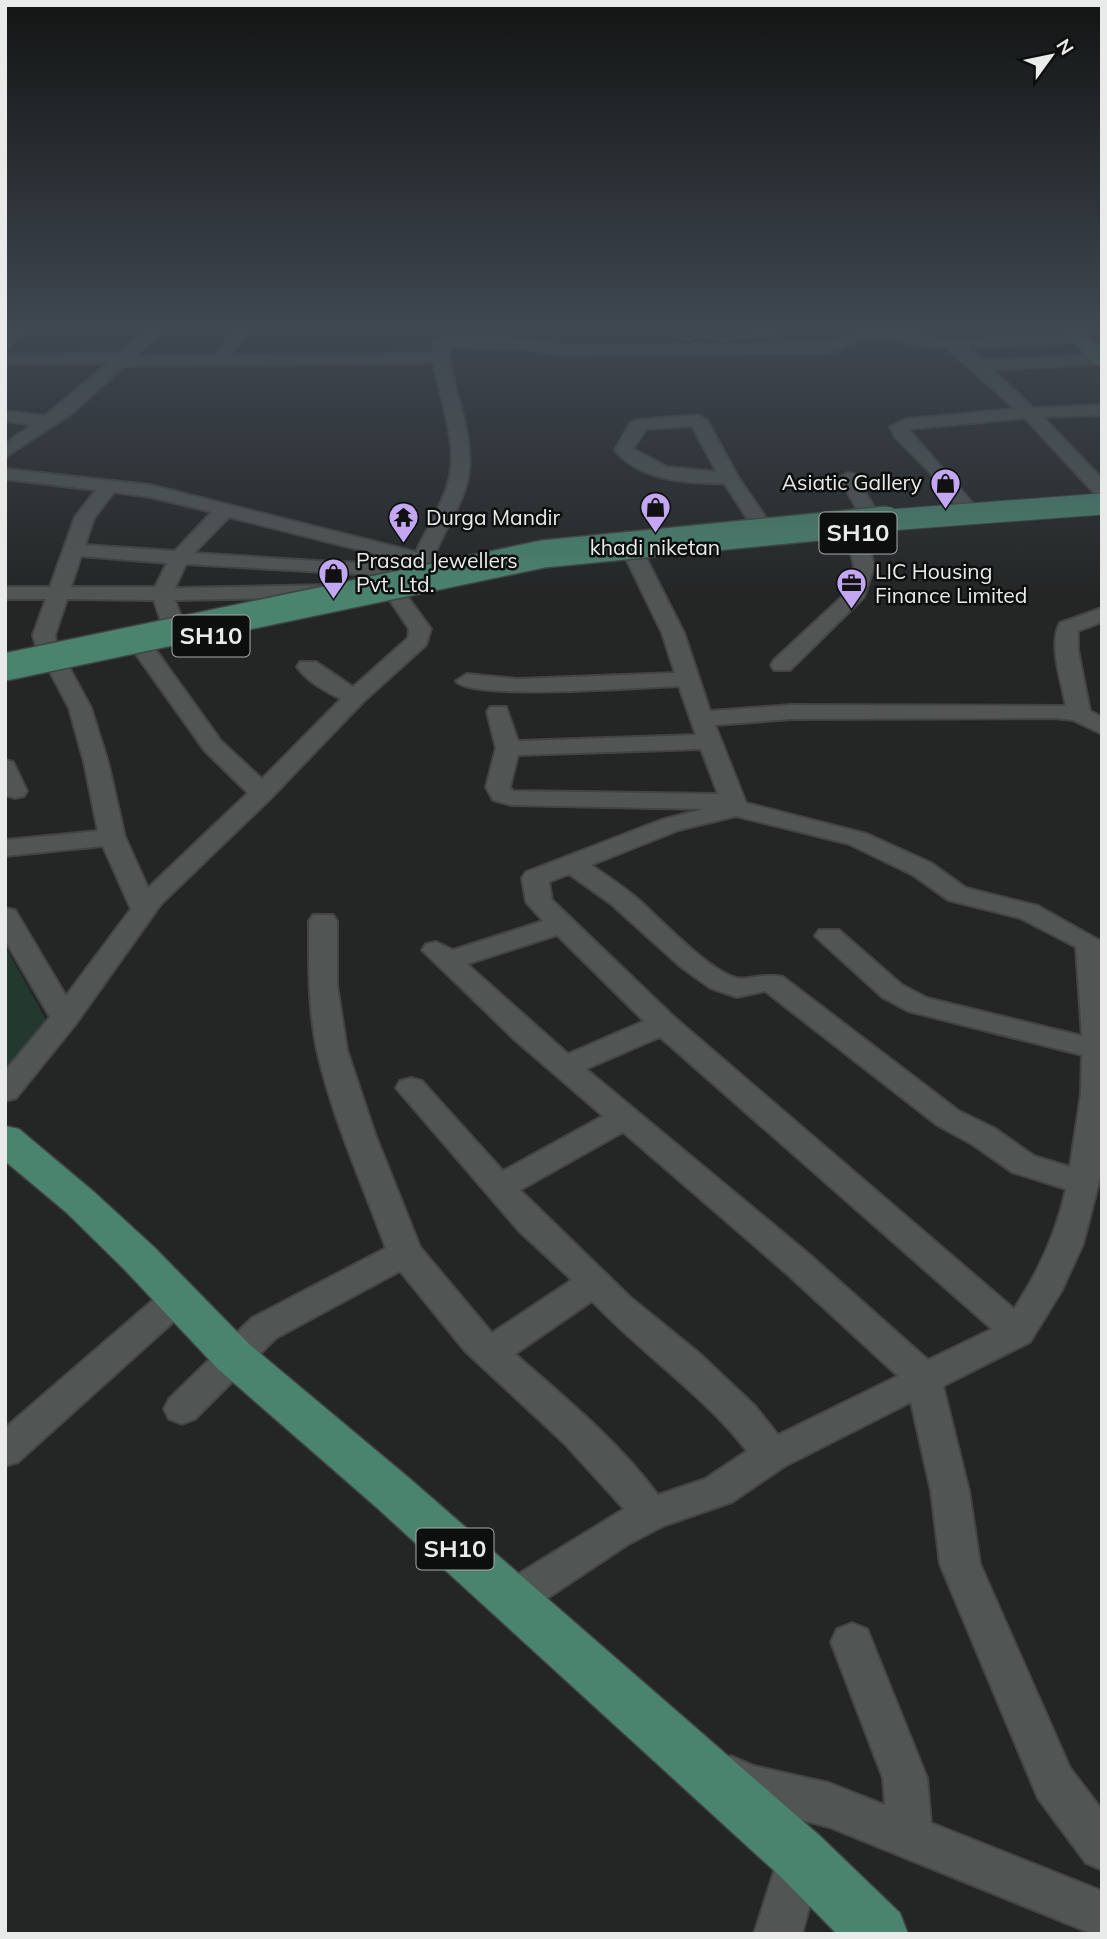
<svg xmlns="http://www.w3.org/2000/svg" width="1107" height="1939" font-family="Mulish,sans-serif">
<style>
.green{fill:#23382f}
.water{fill:#3a5c4d;stroke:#6e877c;stroke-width:2}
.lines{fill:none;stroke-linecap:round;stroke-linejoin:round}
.minor-casing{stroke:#414443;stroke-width:4}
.major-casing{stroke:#414443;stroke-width:3}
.minor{fill:#515654;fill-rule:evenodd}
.major{fill:#4a846f;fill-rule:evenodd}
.major-bridge-far1-casing{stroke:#414443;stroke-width:23;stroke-linecap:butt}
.major-bridge-casing{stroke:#414443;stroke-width:30;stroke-linecap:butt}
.major-bridge-far1{stroke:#4a846f;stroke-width:21}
.major-bridge{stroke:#4a846f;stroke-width:27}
.labels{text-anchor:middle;stroke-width:5;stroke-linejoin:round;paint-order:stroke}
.far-poi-label{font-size:21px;fill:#e9ebea;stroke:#0d0f0e;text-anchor:start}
.shield{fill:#0d0f0e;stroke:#a7a9a8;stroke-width:2}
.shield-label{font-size:24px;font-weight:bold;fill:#e9ebea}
</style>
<rect width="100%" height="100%" fill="#232625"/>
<polygon class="green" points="5,946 47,1022 5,1074"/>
<polygon class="water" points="662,326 790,326 783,329 790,332 722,340 699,336 690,340 676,337 671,329"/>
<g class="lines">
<defs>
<g id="minor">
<polygon points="12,326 28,326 10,345 5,347 5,333"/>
<path d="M150 326H167L135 356 216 355 235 326H250L232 355 433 353V341L441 336 525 339 563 345 828 343 866 329 915 332 929 338 958 340 1080 333 1085 335V341L970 348 983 361 1102 354V364L993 370 1033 408 1102 405V415L1043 417 1102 479V495L1095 494 1025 418 908 429 976 507 974 511H960L928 470 895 437 890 427 906 419 1015 409 946 347C919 348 892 335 864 339 852 341 840 350 828 353L563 355 525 349 449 347C451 389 473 428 469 470 466 501 445 527 434 556L483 564 486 568 483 572 476 574 430 567 425 581 418 583 408 577 186 564 175 588 328 585 338 591 328 597 175 600 190 643 179 649 168 643 154 600 67 599 55 635 56 643 91 708 108 762 125 837 148 888 248 793 205 751 123 636 126 631H142L221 741 262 779 341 699C325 691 308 682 297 667L300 662H316L353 687 408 638 409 629 387 596 390 592H404L431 629 426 645 363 702 271 798 161 904 75 1025 16 1098 5 1101V1071L50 1017 5 940V908L15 910 66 996 131 909 103 846 5 856V840L98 831 84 762 69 708 35 643 33 635 46 599H5V587H50L75 517 96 490 5 479V469L150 485 416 552C426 530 439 510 447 487 461 446 440 404 434 363L124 366 71 414 5 457V444L32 425 5 421V411L45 416 108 363 5 364V354L119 353ZM114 492 150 497 212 512 175 551 85 545 94 518ZM229 517 412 563 333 562 194 553ZM81 556 167 563 155 587H71Z"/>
<path d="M698 415 707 420 738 477 781 540 778 544H764L724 483C688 484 639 480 615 450L630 423 636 420ZM692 426 717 472 667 467 633 449 646 429Z"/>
<polygon points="848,473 854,474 879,515 877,519 870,521 863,519 839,478"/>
<polygon points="856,527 866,533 874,566 864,597 790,670 774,670 771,665 774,660 844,595 854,566 846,533"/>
<path d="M626 532 636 538 684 633 710 711 791 705 1066 706C1062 683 1048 644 1060 623L1102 608V622L1078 631V650L1090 711 1102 717V734L1073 720 1054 718 791 719 715 725 746 803 867 834 931 863 966 888 1038 906 1102 942V1170L1083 1244 1062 1290 1030 1342 943 1386 969 1491 980 1564 1070 1768 1102 1810V1870L1086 1863 1038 1798 940 1564 931 1491 911 1402 785 1466 732 1502 663 1526 627 1545 525 1613 511 1618 497 1613 491 1600 497 1587 624 1509 564 1443 465 1351 400 1271 276 1338 195 1419 182 1424 169 1419 164 1409 169 1399 252 1318 386 1248C362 1183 332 1117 317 1050 308 1007 309 964 309 921L313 915H333L337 921V985L347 1050 375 1134 420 1247 492 1333 572 1280 519 1231 396 1088 400 1081 411 1078 422 1081 503 1171 603 1116 515 1040 422 950 426 944 436 942 453 950 543 921 526 902 522 878 526 872 661 820 703 809 511 805 493 800 486 787 496 748 487 712 490 707H506L518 741 696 735 679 686C647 687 470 701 456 681L467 674 517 679 675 673 662 633 616 538ZM701 749 718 794 513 791 510 787 518 755ZM736 816 849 844 913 875 948 900 1020 918 1076 947 1082 1036 927 998 902 985 839 930H819L815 936 882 997 908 1011 1082 1055 1081 1094 1070 1167 1034 1156 994 1128 959 1111 783 977C764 972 748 981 736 978 708 970 662 921 639 900 624 887 607 876 591 865L679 830ZM569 874 610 903 681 967 710 988 737 997 765 991 937 1125 972 1144 1012 1172 1066 1189C1057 1232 1038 1273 1014 1309L674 1017 552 900 549 882ZM557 935 644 1021 568 1054 467 964ZM660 1037 992 1329 928 1360 810 1255 586 1069ZM623 1132 786 1273 898 1376 778 1435 755 1406 699 1353 630 1297 520 1190ZM592 1301C642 1354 703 1394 747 1451L705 1479 658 1495C618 1441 565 1398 515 1354Z"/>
<polygon points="5,760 13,762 27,791 24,796 15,798 5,795"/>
<polygon points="179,1284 191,1288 196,1297 191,1306 18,1462 5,1466 5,1428 167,1288"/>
<polygon points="852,1623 867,1629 927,1778 931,1823 1102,1891 1102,1934 1093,1934 829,1827 749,1807 715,1792 709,1777 715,1762 731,1756 754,1766 829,1783 885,1805 883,1778 831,1642 837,1629"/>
<polygon points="800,1833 816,1840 823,1856 802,1934 754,1934 784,1840"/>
</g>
<g id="major">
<polygon points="1057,326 1078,326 1102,349 1102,366 1095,364"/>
<polygon points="5,1126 19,1129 94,1192 154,1247 250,1345 409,1478 820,1836 900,1913 908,1934 837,1934 780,1876 375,1506 218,1369 124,1269 66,1212 5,1161"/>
</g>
</defs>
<use href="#minor" class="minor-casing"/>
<use href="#major" class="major-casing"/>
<use href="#minor" class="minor"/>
<use href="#major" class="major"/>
<defs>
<polyline id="major-bridge-far1" points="863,522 1102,504"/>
<polyline id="major-bridge" points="5,667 543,554 887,520"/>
</defs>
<use href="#major-bridge-far1" class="major-bridge-far1-casing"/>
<use href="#major-bridge" class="major-bridge-casing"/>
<use href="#major-bridge-far1" class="major-bridge-far1"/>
<use href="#major-bridge" class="major-bridge"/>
</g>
<linearGradient id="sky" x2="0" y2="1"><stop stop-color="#131514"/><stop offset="0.55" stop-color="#3f4751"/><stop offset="1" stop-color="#3f4751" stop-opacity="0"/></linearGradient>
<rect width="1107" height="597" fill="url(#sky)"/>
<defs>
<symbol id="shop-pin" viewBox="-11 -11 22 30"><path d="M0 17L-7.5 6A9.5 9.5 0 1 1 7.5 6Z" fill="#c3a7f2" stroke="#0d0f0e"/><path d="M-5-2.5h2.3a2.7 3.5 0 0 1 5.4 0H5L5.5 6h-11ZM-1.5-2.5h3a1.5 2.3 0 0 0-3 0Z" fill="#111"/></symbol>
<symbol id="temple-pin" viewBox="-11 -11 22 30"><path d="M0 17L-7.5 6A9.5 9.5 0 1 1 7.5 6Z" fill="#c3a7f2" stroke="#0d0f0e"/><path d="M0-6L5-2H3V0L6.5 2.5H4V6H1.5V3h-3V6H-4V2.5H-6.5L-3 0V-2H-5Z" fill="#111"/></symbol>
<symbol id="office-pin" viewBox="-11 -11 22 30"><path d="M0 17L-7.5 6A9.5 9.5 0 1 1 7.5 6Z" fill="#c3a7f2" stroke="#0d0f0e"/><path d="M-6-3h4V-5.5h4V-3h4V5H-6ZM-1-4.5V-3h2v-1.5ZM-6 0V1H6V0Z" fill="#111"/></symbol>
</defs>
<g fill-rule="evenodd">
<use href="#shop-pin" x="928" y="466" width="35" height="47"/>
<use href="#shop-pin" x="638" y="490" width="35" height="47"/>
<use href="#temple-pin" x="386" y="500" width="35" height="47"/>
<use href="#shop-pin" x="316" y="556" width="35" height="47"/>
<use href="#office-pin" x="834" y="566" width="35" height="47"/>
</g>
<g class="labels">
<g class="far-poi-label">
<text x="922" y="490" text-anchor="end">Asiatic Gallery</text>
<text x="426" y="525">Durga Mandir</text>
<text x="655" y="555" text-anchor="middle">khadi niketan</text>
<text x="356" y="568">Prasad Jewellers<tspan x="356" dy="24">Pvt. Ltd.</tspan></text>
<text x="875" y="579">LIC Housing<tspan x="875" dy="24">Finance Limited</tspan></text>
</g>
<g class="shield">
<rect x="819.5" y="512.5" width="77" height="41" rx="5"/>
<rect x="172.5" y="615.5" width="77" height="41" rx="5"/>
<rect x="416.5" y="1528.5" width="77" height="41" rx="5"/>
</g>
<g class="shield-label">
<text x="858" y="541">SH10</text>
<text x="211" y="644">SH10</text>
<text x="455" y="1557">SH10</text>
</g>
</g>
<rect width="1107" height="1939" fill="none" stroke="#e9ebea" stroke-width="14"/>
<g transform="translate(1051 56) rotate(57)" stroke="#0d0f0e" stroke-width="5" paint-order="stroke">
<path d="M0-5L12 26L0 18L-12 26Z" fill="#e9ebea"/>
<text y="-10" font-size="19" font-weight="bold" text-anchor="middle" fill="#e9ebea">N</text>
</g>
</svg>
